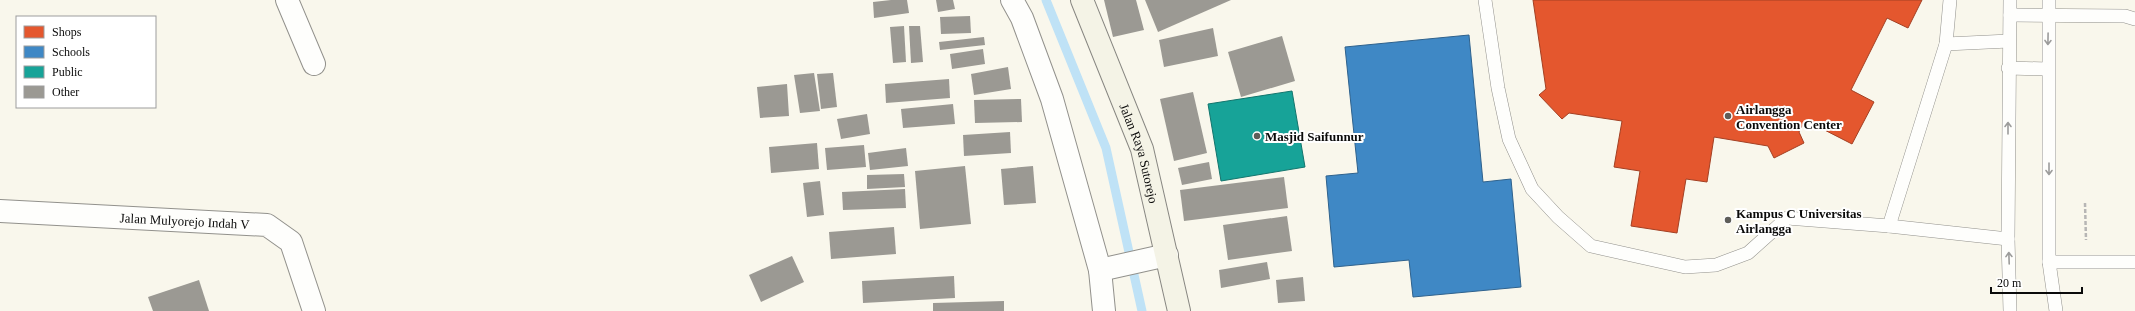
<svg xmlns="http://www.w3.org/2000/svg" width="2135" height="311" font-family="Georgia,serif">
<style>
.shops{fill:#e4572e;stroke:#a34023}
.schools{fill:#3f88c5;stroke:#2f628d}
.public{fill:#17a398;stroke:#13756d}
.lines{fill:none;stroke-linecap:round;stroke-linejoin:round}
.stream{stroke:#bfe2f6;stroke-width:9}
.building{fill:#9b9993}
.lane-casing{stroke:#92918c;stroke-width:14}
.street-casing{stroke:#92918c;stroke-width:24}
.secondary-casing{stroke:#888782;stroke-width:24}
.path{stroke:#b7b6b5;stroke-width:2.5;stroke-dasharray:4 2;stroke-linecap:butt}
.lane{stroke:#fefefc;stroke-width:13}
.street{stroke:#fefefc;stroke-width:22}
.secondary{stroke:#f4f3e6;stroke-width:22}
.oneway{stroke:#9c9c9b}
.poi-dot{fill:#5e5d59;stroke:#fff;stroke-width:1.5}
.labels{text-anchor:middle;stroke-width:4;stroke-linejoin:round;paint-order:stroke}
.poi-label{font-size:13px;font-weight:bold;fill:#0a0a0a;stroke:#fff;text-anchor:start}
.street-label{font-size:13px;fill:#0a0a0a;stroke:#fff}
</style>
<rect width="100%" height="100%" fill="#f9f7ec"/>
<polygon class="shops" points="1533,0 1922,0 1908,28 1887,18 1851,90 1874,102 1852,144 1805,120 1799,132 1804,143 1774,158 1768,146 1714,137 1707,182 1686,179 1677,233 1631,226 1640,171 1614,167 1622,121 1569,113 1562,119 1539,95 1546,89"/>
<polygon class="schools" points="1469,35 1483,182 1511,179 1521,287 1413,297 1409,260 1334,267 1326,176 1358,173 1345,47"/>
<polygon class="public" points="1292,91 1305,167 1221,181 1208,104"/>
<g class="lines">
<polyline class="stream" points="1046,0 1106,148 1142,311"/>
</g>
<g class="building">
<polygon points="891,0 907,0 909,13 874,18 873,2"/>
<polygon points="936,0 953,0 955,9 938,12"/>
<polygon points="1104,0 1136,0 1144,30 1113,37"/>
<polygon points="1145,0 1231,0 1158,32"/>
<polygon points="970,16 971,33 941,34 940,17"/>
<polygon points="904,26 906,62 893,63 890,27"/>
<polygon points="909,26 920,26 923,62 911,63"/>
<polygon points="1213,28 1218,56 1164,67 1159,40"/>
<polygon points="1282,36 1295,81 1241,97 1228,52"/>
<polygon points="984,37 985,45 940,50 939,42"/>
<polygon points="983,49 985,64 952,69 950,54"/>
<polygon points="1008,67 1011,89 974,95 971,74"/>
<polygon points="814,73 820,111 800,113 794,75"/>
<polygon points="833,73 837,107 821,109 817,74"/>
<polygon points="949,79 950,98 886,103 885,84"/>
<polygon points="787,84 789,116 760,118 757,87"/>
<polygon points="1193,92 1207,153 1174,161 1160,99"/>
<polygon points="1021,99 1022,122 975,123 974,100"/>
<polygon points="953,104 955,124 903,128 901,109"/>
<polygon points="867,114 870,134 841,139 837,119"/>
<polygon points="1010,132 1011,153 964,156 963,135"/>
<polygon points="817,143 819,169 771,173 769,147"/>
<polygon points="864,145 866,167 827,170 825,148"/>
<polygon points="906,148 908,166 870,170 868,153"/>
<polygon points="1209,162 1212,179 1182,185 1178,168"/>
<polygon points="965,166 971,224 920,229 915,171"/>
<polygon points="1033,166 1036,203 1004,205 1001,169"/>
<polygon points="904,174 905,187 867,189 867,175"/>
<polygon points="1284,177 1288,208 1184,221 1180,190"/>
<polygon points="820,181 824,215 807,217 803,183"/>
<polygon points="905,189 906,208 843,210 842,192"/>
<polygon points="1287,216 1292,251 1228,260 1223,225"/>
<polygon points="894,227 896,254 831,259 829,232"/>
<polygon points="792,256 804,282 761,302 749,275"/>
<polygon points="1267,262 1270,279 1221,288 1219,270"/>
<polygon points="954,276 955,298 863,303 862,281"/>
<polygon points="1303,277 1305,301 1278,303 1276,280"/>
<polygon points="199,280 209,311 153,311 148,297"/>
<polygon points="1004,301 1004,311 933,311 933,303"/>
</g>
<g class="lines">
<defs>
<g id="lane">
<polyline points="1485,0 1498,88 1509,139 1532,189 1558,217 1591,246 1685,267 1716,265 1748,253 1787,218 1889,226 2008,239"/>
<polyline points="2010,0 2008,239 2010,311"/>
<polyline points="2049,0 2049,262 2056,311"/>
<polyline points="2010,15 2125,16 2135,19"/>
<polyline points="1946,44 2009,41"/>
<polyline points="2008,68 2048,69"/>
<polyline points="1889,226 1946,44 1950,0"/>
<polyline points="2049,262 2135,262"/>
</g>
<g id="street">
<polyline points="287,0 314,64"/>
<polyline points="1012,0 1022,18 1052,99 1100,270 1104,311"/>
<path id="s1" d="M0 211 267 225 291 242 314 311"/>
<polyline points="1100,270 1167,255"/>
</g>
<g id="secondary">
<path id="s2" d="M1082 0 1142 149 1179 311"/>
</g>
</defs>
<use href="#lane" class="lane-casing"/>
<use href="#street" class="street-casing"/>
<use href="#secondary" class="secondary-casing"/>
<polyline class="path" points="2085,203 2086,240"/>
<use href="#lane" class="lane"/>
<use href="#street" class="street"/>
<use href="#secondary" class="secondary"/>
</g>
<defs><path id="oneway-shaft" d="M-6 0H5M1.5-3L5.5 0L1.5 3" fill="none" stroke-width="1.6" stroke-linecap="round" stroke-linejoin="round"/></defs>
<g class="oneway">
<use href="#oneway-shaft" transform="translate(2048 39) rotate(91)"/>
<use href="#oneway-shaft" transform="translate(2008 128) rotate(-90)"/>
<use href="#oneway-shaft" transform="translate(2049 169) rotate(90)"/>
<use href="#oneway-shaft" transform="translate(2009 258) rotate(-92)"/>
</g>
<g class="poi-dot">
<circle cx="1728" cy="116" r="4"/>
<circle cx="1257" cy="136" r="4"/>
<circle cx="1728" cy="220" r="4"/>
</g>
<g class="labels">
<g class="poi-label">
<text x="1736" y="114">Airlangga<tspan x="1736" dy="15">Convention Center</tspan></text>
<text x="1265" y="141">Masjid Saifunnur</text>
<text x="1736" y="218">Kampus C Universitas<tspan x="1736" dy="15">Airlangga</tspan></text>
</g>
<g class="street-label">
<text dy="5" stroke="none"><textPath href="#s2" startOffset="164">Jalan Raya Sutorejo</textPath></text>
<text dy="5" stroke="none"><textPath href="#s1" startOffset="185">Jalan Mulyorejo Indah V</textPath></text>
</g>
</g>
<rect x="16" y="16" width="140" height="92" fill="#ffffff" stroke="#9d9d9d"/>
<rect x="24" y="26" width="20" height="12" fill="#e4572e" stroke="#9d9d9d"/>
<text x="52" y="36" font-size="12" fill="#0a0a0a">Shops</text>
<rect x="24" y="46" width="20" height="12" fill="#3f88c5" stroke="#9d9d9d"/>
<text x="52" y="56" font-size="12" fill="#0a0a0a">Schools</text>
<rect x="24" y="66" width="20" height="12" fill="#17a398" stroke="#9d9d9d"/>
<text x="52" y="76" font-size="12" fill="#0a0a0a">Public</text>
<rect x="24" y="86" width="20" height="12" fill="#9b9993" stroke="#9d9d9d"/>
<text x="52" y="96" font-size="12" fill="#0a0a0a">Other</text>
<path d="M1991 287v6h91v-6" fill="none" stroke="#0a0a0a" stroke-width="2"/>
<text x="1997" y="287" font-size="12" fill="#0a0a0a" stroke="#ffffff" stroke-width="3" paint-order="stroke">20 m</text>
</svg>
